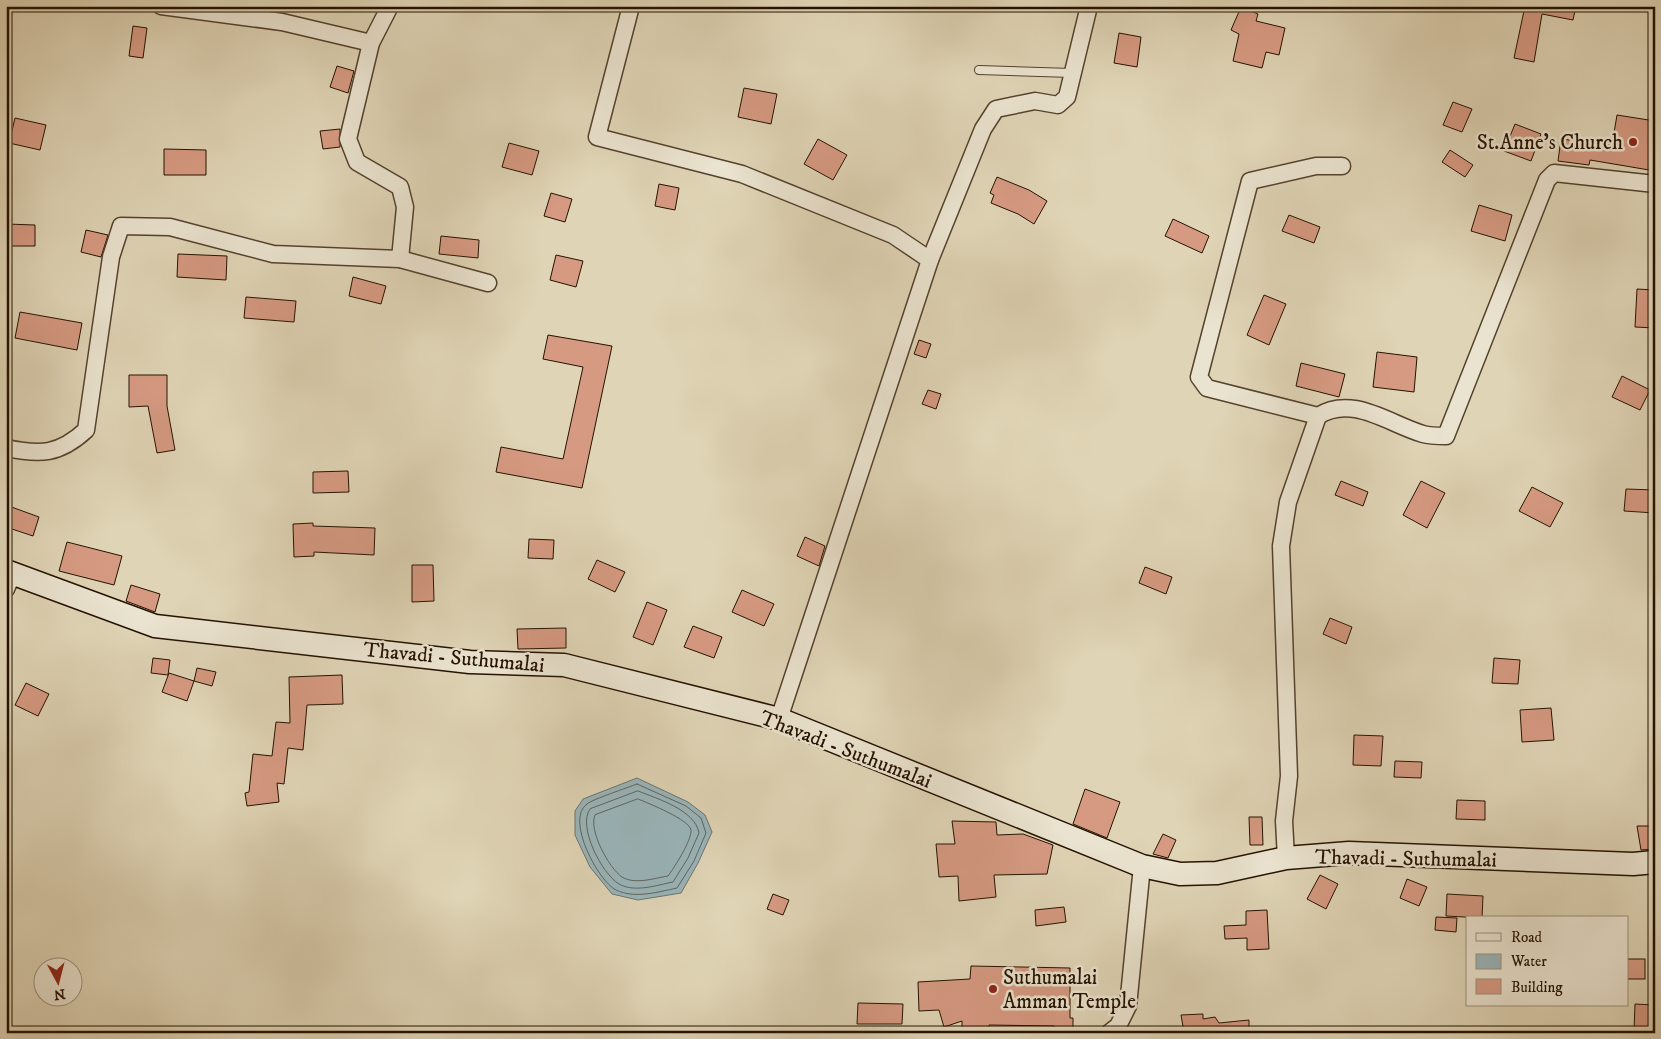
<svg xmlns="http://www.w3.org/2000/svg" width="1661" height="1039" font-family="'IM FELL DW Pica',serif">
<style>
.water{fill:#99b5ba;stroke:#6b7470}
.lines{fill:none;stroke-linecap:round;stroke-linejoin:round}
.shore{stroke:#5f645d;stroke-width:1}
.building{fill:#d69a82;stroke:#251200}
.service-casing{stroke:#54422d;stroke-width:10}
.minor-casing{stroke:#54422d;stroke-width:19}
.secondary-casing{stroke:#251200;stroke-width:25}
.service{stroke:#eae3cf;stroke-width:8}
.minor{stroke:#eae3cf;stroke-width:16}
.secondary{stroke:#eae3cf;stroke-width:22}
.poi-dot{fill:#8f2418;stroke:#eae3cf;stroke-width:2}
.labels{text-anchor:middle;stroke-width:5;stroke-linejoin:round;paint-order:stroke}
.poi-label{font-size:21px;fill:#251200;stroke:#eae3cf;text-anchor:end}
.street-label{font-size:21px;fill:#251200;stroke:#eae3cf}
</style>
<rect width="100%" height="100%" fill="#dfd4b5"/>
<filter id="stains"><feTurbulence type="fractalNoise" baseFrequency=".004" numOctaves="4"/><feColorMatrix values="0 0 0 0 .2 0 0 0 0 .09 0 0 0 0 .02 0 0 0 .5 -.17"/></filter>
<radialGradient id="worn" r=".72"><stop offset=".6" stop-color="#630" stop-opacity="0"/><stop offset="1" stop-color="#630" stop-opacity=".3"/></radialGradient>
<polygon class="water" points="637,778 688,802 705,815 712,832 698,863 681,893 638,900 612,894 590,867 575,835 575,811 583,799"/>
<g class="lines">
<g class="shore">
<path d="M637 784 686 806 701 818 706 833 694 861 677 888C658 892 635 899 616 890 598 881 565 819 587 804 593 799 627 788 637 784Z"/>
<path d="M638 791C658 799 695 810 699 833L688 858 673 882C657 885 635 893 619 884 602 874 577 826 590 809Z"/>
<path d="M638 799C648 803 690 820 691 830 692 840 674 868 668 876 655 878 635 885 622 877 609 868 588 830 595 815Z"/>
</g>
</g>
<g class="building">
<polygon points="1525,6 1576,6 1573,20 1542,14 1534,62 1514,58"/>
<polygon points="1241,7 1258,14 1256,21 1285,28 1279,55 1266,52 1262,68 1233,61 1239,34 1231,30"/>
<polygon points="133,26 147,28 143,58 129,56"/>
<polygon points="1119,33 1141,37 1137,67 1114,63"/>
<polygon points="337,66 354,71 348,93 330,87"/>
<polygon points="744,88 777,94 771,124 738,117"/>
<polygon points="1453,102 1472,109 1462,132 1443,125"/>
<polygon points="1617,115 1655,121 1655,171 1590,160 1589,165 1558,161 1561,139 1612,145"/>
<polygon points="15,118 46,125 40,150 9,143"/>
<polygon points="1515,124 1541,134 1531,161 1504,151"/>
<polygon points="340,129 340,147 323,149 320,131"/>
<polygon points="818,139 847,155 833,180 804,164"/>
<polygon points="509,143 539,151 532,175 502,167"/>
<polygon points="164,149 206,150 206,175 164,175"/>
<polygon points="1450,150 1473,165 1465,177 1442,162"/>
<polygon points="997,177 1029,190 1047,201 1034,224 1018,214 991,203 994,195 990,193"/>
<polygon points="659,184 679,188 675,210 655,206"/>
<polygon points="551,193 572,199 565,222 544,216"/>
<polygon points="1479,205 1512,215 1505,241 1471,231"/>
<polygon points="1289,215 1320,227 1314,243 1282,231"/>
<polygon points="1173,219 1209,236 1202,253 1165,236"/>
<polygon points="6,224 35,225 35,246 6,246"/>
<polygon points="86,230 108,235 101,257 81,252"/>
<polygon points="441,236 479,240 478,258 439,254"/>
<polygon points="178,254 227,256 226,280 177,277"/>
<polygon points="556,255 583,261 576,287 550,280"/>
<polygon points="353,277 386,286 381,304 349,296"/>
<polygon points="1637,289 1655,290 1655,328 1635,327"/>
<polygon points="1264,295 1286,304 1269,345 1247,335"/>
<polygon points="246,297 296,301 294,322 244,318"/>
<polygon points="20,312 82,323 77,350 15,338"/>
<polygon points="548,335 612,346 582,488 496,472 501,447 563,459 583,367 543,359"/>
<polygon points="919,340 931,344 926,358 914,354"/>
<polygon points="1377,352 1417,357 1414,392 1373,387"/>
<polygon points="1301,363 1345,374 1339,397 1296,386"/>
<polygon points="129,375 167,375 167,406 175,450 157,453 148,406 129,407"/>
<polygon points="1622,376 1650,390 1640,410 1612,397"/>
<polygon points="928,390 941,394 936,409 922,404"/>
<polygon points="348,471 349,492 313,493 313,472"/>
<polygon points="1341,481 1368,492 1363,506 1335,495"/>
<polygon points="1421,481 1445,493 1427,528 1403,515"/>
<polygon points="1532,487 1563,503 1550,527 1519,511"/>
<polygon points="1626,489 1655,490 1655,513 1624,511"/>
<polygon points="6,505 39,517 33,536 6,527"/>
<polygon points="313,523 313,526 375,528 374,555 314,552 314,556 294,557 293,524"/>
<polygon points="805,537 825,546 819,566 797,556"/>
<polygon points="529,539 554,540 553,559 528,558"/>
<polygon points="67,542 122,556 114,585 59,571"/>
<polygon points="597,560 625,572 615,592 588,579"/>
<polygon points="412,565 433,565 434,601 412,602"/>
<polygon points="1145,567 1172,577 1166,594 1139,583"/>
<polygon points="131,585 160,594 155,612 126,601"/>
<polygon points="742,590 774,604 764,626 732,612"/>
<polygon points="647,602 667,610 653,645 633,637"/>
<polygon points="1330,618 1352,627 1346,644 1323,634"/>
<polygon points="693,626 722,637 714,658 684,647"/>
<polygon points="566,628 566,648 518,649 517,629"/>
<polygon points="153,658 170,660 168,675 151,673"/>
<polygon points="1494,658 1520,660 1518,684 1492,683"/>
<polygon points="197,668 216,672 212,686 194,681"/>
<polygon points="169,673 194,681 187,701 162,692"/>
<polygon points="342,675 343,704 307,705 303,750 288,748 284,784 277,783 279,802 247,806 245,793 249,792 253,754 272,756 276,722 290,723 289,677"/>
<polygon points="26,683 49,694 38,716 15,705"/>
<polygon points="1551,708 1554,740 1522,742 1520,710"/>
<polygon points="1354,735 1383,736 1381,766 1353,765"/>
<polygon points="1395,761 1422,762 1421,778 1394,777"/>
<polygon points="1085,789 1120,802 1107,838 1073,824"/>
<polygon points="1457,800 1485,801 1485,820 1456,819"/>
<polygon points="1249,817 1262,817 1263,845 1250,845"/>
<polygon points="952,821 996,822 997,835 1023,834 1053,845 1047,874 994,875 996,897 959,901 958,876 939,877 936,844 955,844"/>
<polygon points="1637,826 1655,826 1655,849 1641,850"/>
<polygon points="1163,834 1176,840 1168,858 1153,854"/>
<polygon points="1320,875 1338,884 1326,909 1307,899"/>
<polygon points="1407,879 1427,887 1419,906 1400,898"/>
<polygon points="773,894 789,900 783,915 767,909"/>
<polygon points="1447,894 1483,896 1482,918 1446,916"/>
<polygon points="1064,907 1066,922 1036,926 1035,910"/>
<polygon points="1267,910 1269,949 1247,950 1247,938 1225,939 1224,926 1246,925 1246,911"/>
<polygon points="1436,917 1457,918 1456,932 1435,930"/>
<rect x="1627" y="959" width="18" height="20"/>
<polygon points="971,966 1070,968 1070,1018 1073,1018 1073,1031 1055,1031 1054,1026 989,1025 989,1033 962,1033 962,1021 944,1027 939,1010 919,1011 918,982 970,979"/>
<polygon points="858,1003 903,1004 902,1024 857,1024"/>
<polygon points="1635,1004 1654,1005 1653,1032 1634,1032"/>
<polygon points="1203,1014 1203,1019 1215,1017 1219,1023 1249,1020 1249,1033 1184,1032 1181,1015"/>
</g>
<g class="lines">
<defs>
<polyline id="service" points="979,70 1072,73"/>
<g id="minor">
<polyline points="161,6 282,22 371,43"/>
<polyline points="390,6 371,43 348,139 357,162 400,187 405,207 400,259"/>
<polyline points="631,6 597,137 742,174 893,235 930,260"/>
<polyline points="1318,416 1207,388 1199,377 1250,181 1316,166 1342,166"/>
<path d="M6 448C40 455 59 455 86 430L111 257 121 226 170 227 273 254 400 259 488 283"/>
<polyline points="6,589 12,575"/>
<polyline points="779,719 930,260 983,129 996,109 1035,101 1058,105 1067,97 1089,6"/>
<path d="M1286 858 1284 821 1289 776 1281 546 1288 502 1318 416C1352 394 1389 424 1423 434 1430 436 1438 436 1446 436L1547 180 1554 173 1655 184"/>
<polyline points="1109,1033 1118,1026 1128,1006 1142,866"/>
</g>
<polyline id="secondary" points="6,571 155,626 470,662 564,665 779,719 1142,866 1180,874 1217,873 1286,858 1349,853 1633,864 1655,862"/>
</defs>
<use href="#service" class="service-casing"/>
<use href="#minor" class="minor-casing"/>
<use href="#secondary" class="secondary-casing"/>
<use href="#service" class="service"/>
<use href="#minor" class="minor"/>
<use href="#secondary" class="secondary"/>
</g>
<g class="poi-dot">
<circle cx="1633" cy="142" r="5"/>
<circle cx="993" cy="989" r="5"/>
</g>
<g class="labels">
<g class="poi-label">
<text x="1623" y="149">St.Anne's Church</text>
<text x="1003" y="984" text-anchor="start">Suthumalai<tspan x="1003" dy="24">Amman Temple</tspan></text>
</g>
<g class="street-label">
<text transform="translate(454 657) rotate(5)" y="7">Thavadi - Suthumalai</text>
<text transform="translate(846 749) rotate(21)" y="7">Thavadi - Suthumalai</text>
<text transform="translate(1406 858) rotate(1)" y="7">Thavadi - Suthumalai</text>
</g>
</g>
<rect width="1661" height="1039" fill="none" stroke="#dfd4b5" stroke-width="25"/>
<rect x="8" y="8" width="1646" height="1024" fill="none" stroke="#251200" stroke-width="2.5"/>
<rect x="12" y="12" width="1636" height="1014" fill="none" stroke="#251200"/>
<rect x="1466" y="916" width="162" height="90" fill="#eae3cf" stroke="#9b8f7c"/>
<rect x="1476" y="933" width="25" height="8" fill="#eae3cf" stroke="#9b8f7c"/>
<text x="1511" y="942" font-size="15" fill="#251200">Road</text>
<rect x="1476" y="954" width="25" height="15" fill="#99b5ba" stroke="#9b8f7c"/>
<text x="1511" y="966" font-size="15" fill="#251200">Water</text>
<rect x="1476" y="979" width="25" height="15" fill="#d69a82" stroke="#9b8f7c"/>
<text x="1511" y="992" font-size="15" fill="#251200">Building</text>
<g transform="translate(58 982) rotate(173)"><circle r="24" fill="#eae3cf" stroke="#9b8f7c"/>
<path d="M0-4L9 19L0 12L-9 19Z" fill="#8f2418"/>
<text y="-8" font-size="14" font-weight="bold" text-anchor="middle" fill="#251200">N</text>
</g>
<rect width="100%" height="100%" filter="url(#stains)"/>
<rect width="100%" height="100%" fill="url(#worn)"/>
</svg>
